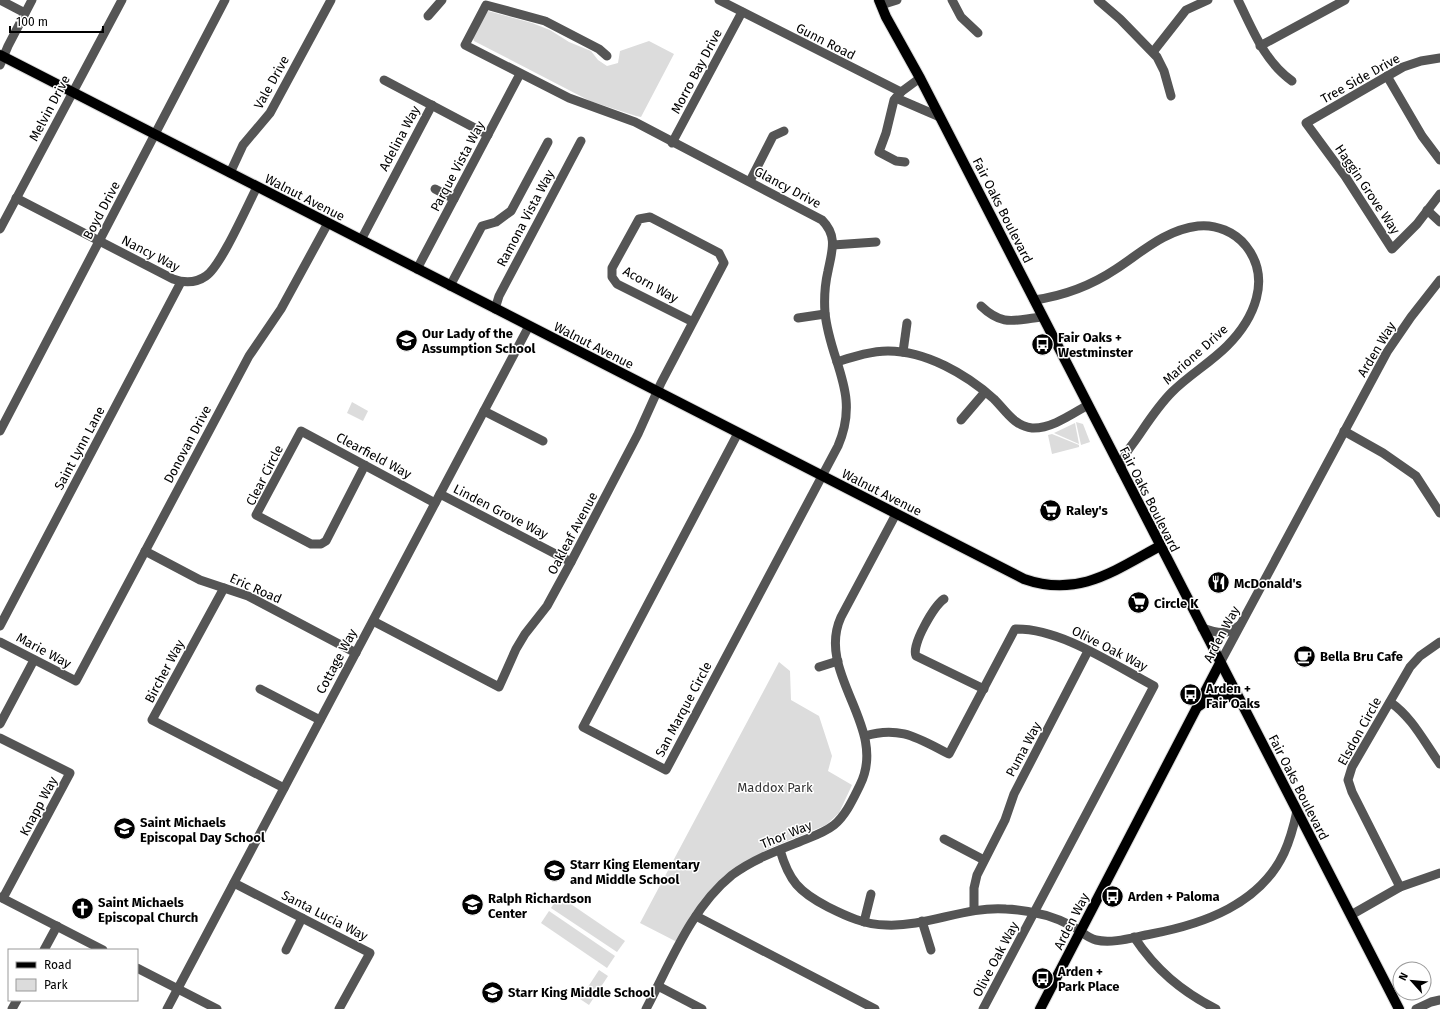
<svg xmlns="http://www.w3.org/2000/svg" width="1440" height="1009" font-family="'Fira Sans',sans-serif">
<style>
.green{fill:#dcdcdc}
.lines{fill:none;stroke-linecap:round;stroke-linejoin:round}
.major-casing{stroke:#dbdbdb;stroke-width:12}
.minor{stroke:#555;stroke-width:9}
.major{stroke:#000;stroke-width:10}
.labels{text-anchor:middle;stroke-width:3;stroke-linejoin:round;paint-order:stroke}
.street-label{font-size:13px;fill:#000;stroke:#fff}
.poi-label{font-size:13px;font-weight:bold;fill:#000;stroke:#fff;text-anchor:start}
.park-label{font-size:13px;fill:#333;stroke:#fff}
</style>
<rect width="100%" height="100%" fill="#fff"/>
<g class="green">
<polygon points="488,11 532,23 550,30 569,42 591,51 598,60 607,66 618,63 620,51 649,41 674,54 641,117 636,116 590,101 474,41 473,38 483,17"/>
<polygon points="352,402 368,411 363,421 347,413"/>
<polygon points="1076,422 1083,424 1090,442 1081,445"/>
<polygon points="1075,423 1079,444 1054,433"/>
<polygon points="1052,434 1079,445 1079,447 1052,454 1048,435"/>
<polygon points="779,662 790,671 791,700 819,716 832,756 828,771 852,785 839,813 826,825 770,848 724,876 702,901 677,942 640,923"/>
<polygon points="559,896 625,941 617,952 551,908"/>
<polygon points="549,911 615,956 607,968 541,923"/>
<polygon points="599,970 608,976 589,1005 580,999"/>
</g>
<g class="lines">
<defs>
<g id="major">
<polyline points="879,0 886,17 920,78 1399,1009"/>
<path d="M0 55 1024 579C1078 598 1114 571 1160 546"/>
<path d="M1199 706C1215 694 1220 694 1239 699"/>
<polyline points="1040,1009 1220,663"/>
</g>
</defs>
<use href="#major" class="major-casing"/>
<g class="minor">
<polyline points="0,0 25,13"/>
<polyline points="719,0 901,92 920,78"/>
<polyline points="952,0 961,17 978,33"/>
<polyline points="1098,0 1120,19 1157,57 1164,71 1171,96"/>
<path d="M1238 0C1253 30 1264 61 1292 81"/>
<polyline points="881,5 897,0"/>
<polyline points="428,16 442,0"/>
<polyline points="1260,46 1345,0"/>
<polyline points="1153,52 1186,10 1208,0"/>
<path d="M607 56 599 49 545 21 486 5 465 45 569 98 635 122 822 220C838 236 832 251 828 271 825 284 824 299 825 313 830 363 861 393 838 446L666 770 583 727 738 433"/>
<polyline points="1440,58 1421,61 1403,67 1306,123 1345,176 1392,249 1417,224 1440,194"/>
<polyline points="0,65 8,46 32,0"/>
<polyline points="1387,76 1422,136 1440,160"/>
<polyline points="384,80 488,135"/>
<polyline points="901,92 894,100 886,133 879,152 896,161 905,162"/>
<polyline points="896,98 940,117"/>
<polyline points="672,143 742,12"/>
<polyline points="230,173 243,145 270,113 331,0"/>
<polyline points="750,181 773,136 784,131"/>
<polyline points="435,189 454,199"/>
<path d="M16 198 173 279C184 283 196 283 206 276 221 266 247 206 257 187"/>
<polyline points="1427,210 1440,222"/>
<polyline points="0,229 122,0"/>
<polyline points="361,240 432,105"/>
<polyline points="833,245 876,242"/>
<polyline points="417,269 520,74"/>
<polyline points="450,286 482,226 496,222 511,211 548,142"/>
<path d="M1034 300C1063 296 1092 285 1116 269 1142 252 1165 230 1198 226 1216 224 1235 232 1246 246 1272 279 1254 319 1227 346 1210 363 1189 375 1172 392 1158 406 1148 422 1137 438 1133 444 1128 449 1125 456 1123 460 1122 466 1121 470"/>
<path d="M981 306C1004 328 1016 319 1043 317"/>
<polyline points="495,309 499,296 581,141"/>
<polyline points="798,318 825,314"/>
<polyline points="903,352 907,323"/>
<path d="M837 362C853 357 871 351 888 351 926 351 966 374 994 399 1006 411 1014 426 1032 428 1051 429 1072 414 1088 405"/>
<polyline points="484,411 543,441"/>
<polyline points="961,420 985,392"/>
<polyline points="0,431 225,0"/>
<polyline points="1344,431 1383,453 1416,476 1440,513"/>
<polyline points="365,465 326,541 321,544 311,544 256,515 301,431 435,503"/>
<polyline points="440,494 571,562"/>
<polyline points="145,551 200,580 248,596 356,653"/>
<polyline points="224,588 152,720 284,788"/>
<path d="M944 599C934 606 911 645 916 656L984 689"/>
<polyline points="373,621 499,687 516,649 525,634 547,606 571,562 638,434 661,383 724,263 719,253 650,217 639,219 612,268 612,277 617,284 693,322"/>
<polyline points="0,626 181,282"/>
<path d="M1202 628C1217 633 1227 636 1240 625"/>
<polyline points="0,642 76,681 249,356 281,309 328,223"/>
<polyline points="1220,663 1387,352 1411,317 1440,280"/>
<polyline points="819,667 838,661"/>
<polyline points="260,689 320,720"/>
<path d="M1390 702C1413 718 1424 742 1440 764"/>
<polyline points="0,724 34,660"/>
<path d="M865 736C900 725 919 739 949 754L1015 629C1061 628 1114 665 1154 686L983 1009"/>
<polyline points="0,738 70,773 3,898"/>
<polyline points="944,839 984,860"/>
<path d="M780 850C789 881 799 892 828 907 846 916 865 925 886 925 927 927 965 906 1006 909 1028 910 1052 915 1072 926 1080 930 1087 938 1096 940 1113 944 1134 937 1151 934 1204 924 1260 904 1284 853 1290 840 1294 825 1297 811"/>
<polyline points="234,883 370,953 339,1009"/>
<polyline points="1400,887 1352,792 1348,780 1352,767 1410,667 1420,656 1440,642"/>
<polyline points="0,897 103,950"/>
<polyline points="974,910 974,888 977,875 1005,820 1014,794 1088,651"/>
<polyline points="1351,915 1400,887 1440,873"/>
<polyline points="696,916 875,1009"/>
<polyline points="922,921 931,950"/>
<polyline points="864,922 871,894"/>
<path d="M1134 937C1156 970 1181 991 1216 1009"/>
<polyline points="44,950 57,926"/>
<polyline points="286,950 302,918"/>
<polyline points="137,968 217,1009"/>
<polyline points="658,986 702,1009"/>
<polyline points="12,1009 17,1000"/>
<polyline points="167,1009 529,326"/>
<path d="M646 1009C670 964 691 908 732 875 752 860 776 851 799 842 811 837 824 833 834 825 846 815 853 799 860 785 889 727 815 674 841 617L896 514"/>
<polyline points="1416,1009 1431,1002 1440,1000"/>
</g>
<use href="#major" class="major"/>
</g>
<defs>
<symbol id="school-disc" viewBox="-11 -11 22 22"><circle r="9.5" fill="#000" stroke="#fff"/><path d="M0-5L7-2L0 1L-7-2ZM-4 1L0 2.5L4 1V4Q0 6-4 4Z" fill="#fff"/></symbol>
<symbol id="bus-disc" viewBox="-11 -11 22 22"><circle r="9.5" fill="#000" stroke="#fff"/><path d="M-5-6H5V4H4V6H2V4H-2V6H-4V4H-5ZM-3.5-4V0h7V-4ZM-3.5 1.2v1.5H-2V1.2ZM2 1.2v1.5H3.5V1.2Z" fill="#fff"/></symbol>
<symbol id="supermarket-disc" viewBox="-11 -11 22 22"><circle r="9.5" fill="#000" stroke="#fff"/><path d="M-6-5.5h2.5l.6 2H6L4.5 2H-2.5L-4.4-4H-6ZM-1.5 3.2a1.3 1.3 0 1 0 .1 0ZM3 3.2a1.3 1.3 0 1 0 .1 0Z" fill="#fff"/></symbol>
<symbol id="restaurant-disc" viewBox="-11 -11 22 22"><circle r="9.5" fill="#000" stroke="#fff"/><path d="M-5-6h1v4h1v-4h1v4h1v-4h1v5L-1.5 .5V6h-2V.5L-5-1ZM5-6V6H3V1.5H1.5Q1.5-4 5-6Z" fill="#fff"/></symbol>
<symbol id="cafe-disc" viewBox="-11 -11 22 22"><circle r="9.5" fill="#000" stroke="#fff"/><path d="M-5.5-4.5H6V0H3Q3 3.5 0 3.5H-2.5Q-5.5 3.5-5.5 0ZM3-3.2v2h1.7v-2ZM-6 4.5H4V6H-6Z" fill="#fff"/></symbol>
<symbol id="church-disc" viewBox="-11 -11 22 22"><circle r="9.5" fill="#000" stroke="#fff"/><path d="M-1.2-6h2.4v3.5h3.3v2.4h-3.3V6h-2.4V-.1h-3.3v-2.4h3.3Z" fill="#fff"/></symbol>
</defs>
<g fill-rule="evenodd">
<use href="#school-disc" x="394" y="328" width="25" height="25"/>
<use href="#bus-disc" x="1030" y="332" width="25" height="25"/>
<use href="#supermarket-disc" x="1038" y="498" width="25" height="25"/>
<use href="#restaurant-disc" x="1206" y="570" width="25" height="25"/>
<use href="#supermarket-disc" x="1126" y="590" width="25" height="25"/>
<use href="#cafe-disc" x="1292" y="644" width="25" height="25"/>
<use href="#bus-disc" x="1178" y="682" width="25" height="25"/>
<use href="#school-disc" x="112" y="816" width="25" height="25"/>
<use href="#school-disc" x="542" y="858" width="25" height="25"/>
<use href="#bus-disc" x="1100" y="884" width="25" height="25"/>
<use href="#school-disc" x="460" y="892" width="25" height="25"/>
<use href="#church-disc" x="70" y="896" width="25" height="25"/>
<use href="#bus-disc" x="1030" y="966" width="25" height="25"/>
<use href="#school-disc" x="480" y="980" width="25" height="25"/>
</g>
<g class="labels">
<g class="street-label">
<text transform="translate(826 41) rotate(27)" y="5">Gunn Road</text>
<text transform="translate(696 71) rotate(-62)" y="5">Morro Bay Drive</text>
<text transform="translate(1360 78) rotate(-29)" y="5">Tree Side Drive</text>
<text transform="translate(271 82) rotate(-61)" y="5">Vale Drive</text>
<text transform="translate(49 108) rotate(-62)" y="5">Melvin Drive</text>
<text transform="translate(399 138) rotate(-62)" y="5">Adelina Way</text>
<text transform="translate(457 166) rotate(-62)" y="5">Parque Vista Way</text>
<text transform="translate(788 187) rotate(28)" y="5">Glancy Drive</text>
<text transform="translate(1368 189) rotate(56)" y="5">Haggin Grove Way</text>
<text transform="translate(305 197) rotate(27)" y="5">Walnut Avenue</text>
<text transform="translate(101 210) rotate(-62)" y="5">Boyd Drive</text>
<text transform="translate(1003 210) rotate(63)" y="5">Fair Oaks Boulevard</text>
<text transform="translate(525 218) rotate(-62)" y="5">Ramona Vista Way</text>
<text transform="translate(151 253) rotate(27)" y="5">Nancy Way</text>
<text transform="translate(651 284) rotate(29)" y="5">Acorn Way</text>
<text transform="translate(594 345) rotate(27)" y="5">Walnut Avenue</text>
<text transform="translate(1376 349) rotate(-59)" y="5">Arden Way</text>
<text transform="translate(1195 354) rotate(-42)" y="5">Marione Drive</text>
<text transform="translate(187 444) rotate(-62)" y="5">Donovan Drive</text>
<text transform="translate(79 448) rotate(-62)" y="5">Saint Lynn Lane</text>
<text transform="translate(374 455) rotate(28)" y="5">Clearfield Way</text>
<text transform="translate(264 475) rotate(-63)" y="5">Clear Circle</text>
<text transform="translate(882 492) rotate(27)" y="5">Walnut Avenue</text>
<text transform="translate(1150 499) rotate(63)" y="5">Fair Oaks Boulevard</text>
<text transform="translate(501 511) rotate(27)" y="5">Linden Grove Way</text>
<text transform="translate(572 533) rotate(-62)" y="5">Oakleaf Avenue</text>
<text transform="translate(256 588) rotate(24)" y="5">Eric Road</text>
<text transform="translate(1221 634) rotate(-62)" y="5">Arden Way</text>
<text transform="translate(1110 648) rotate(27)" y="5">Olive Oak Way</text>
<text transform="translate(44 650) rotate(28)" y="5">Marie Way</text>
<text transform="translate(336 661) rotate(-62)" y="5">Cottage Way</text>
<text transform="translate(164 671) rotate(-62)" y="5">Bircher Way</text>
<text transform="translate(683 709) rotate(-62)" y="5">San Marque Circle</text>
<text transform="translate(1359 731) rotate(-61)" y="5">Elsdon Circle</text>
<text transform="translate(1023 749) rotate(-62)" y="5">Puma Way</text>
<text transform="translate(1299 787) rotate(63)" y="5">Fair Oaks Boulevard</text>
<text transform="translate(38 806) rotate(-62)" y="5">Knapp Way</text>
<text transform="translate(786 834) rotate(-22)" y="5">Thor Way</text>
<text transform="translate(325 915) rotate(27)" y="5">Santa Lucia Way</text>
<text transform="translate(1071 921) rotate(-63)" y="5">Arden Way</text>
<text transform="translate(995 959) rotate(-62)" y="5">Olive Oak Way</text>
</g>
<g class="poi-label">
<text x="422" y="338">Our Lady of the<tspan x="422" dy="15">Assumption School</tspan></text>
<text x="1058" y="342">Fair Oaks +<tspan x="1058" dy="15">Westminster</tspan></text>
<text x="1066" y="515">Raley's</text>
<text x="1234" y="588">McDonald's</text>
<text x="1154" y="608">Circle K</text>
<text x="1320" y="661">Bella Bru Cafe</text>
<text x="1206" y="693">Arden +<tspan x="1206" dy="15">Fair Oaks</tspan></text>
<text x="140" y="827">Saint Michaels<tspan x="140" dy="15">Episcopal Day School</tspan></text>
<text x="570" y="869">Starr King Elementary<tspan x="570" dy="15">and Middle School</tspan></text>
<text x="1128" y="901">Arden + Paloma</text>
<text x="488" y="903">Ralph Richardson<tspan x="488" dy="15">Center</tspan></text>
<text x="98" y="907">Saint Michaels<tspan x="98" dy="15">Episcopal Church</tspan></text>
<text x="1058" y="976">Arden +<tspan x="1058" dy="15">Park Place</tspan></text>
<text x="508" y="997">Starr King Middle School</text>
</g>
<g class="park-label">
<text x="775" y="792">Maddox Park</text>
</g>
</g>
<rect x="8" y="949" width="130" height="52" fill="#ffffff" stroke="#999999"/>
<rect x="16" y="962" width="20" height="6" fill="#000000" stroke="#999999"/>
<text x="44" y="969" font-size="12" fill="#000000">Road</text>
<rect x="16" y="979" width="20" height="12" fill="#dcdcdc" stroke="#999999"/>
<text x="44" y="989" font-size="12" fill="#000000">Park</text>
<g transform="translate(1412 981) rotate(297)"><circle r="19" fill="#ffffff" stroke="#999999"/>
<path d="M0-3L7 15L0 10L-7 15Z" fill="#000000"/>
<text y="-6" font-size="11" font-weight="bold" text-anchor="middle" fill="#000000">N</text>
</g>
<path d="M10 26v6h93v-6" fill="none" stroke="#000000" stroke-width="2"/>
<text x="16" y="26" font-size="12" fill="#000000" stroke="#ffffff" stroke-width="3" paint-order="stroke">100 m</text>
</svg>
